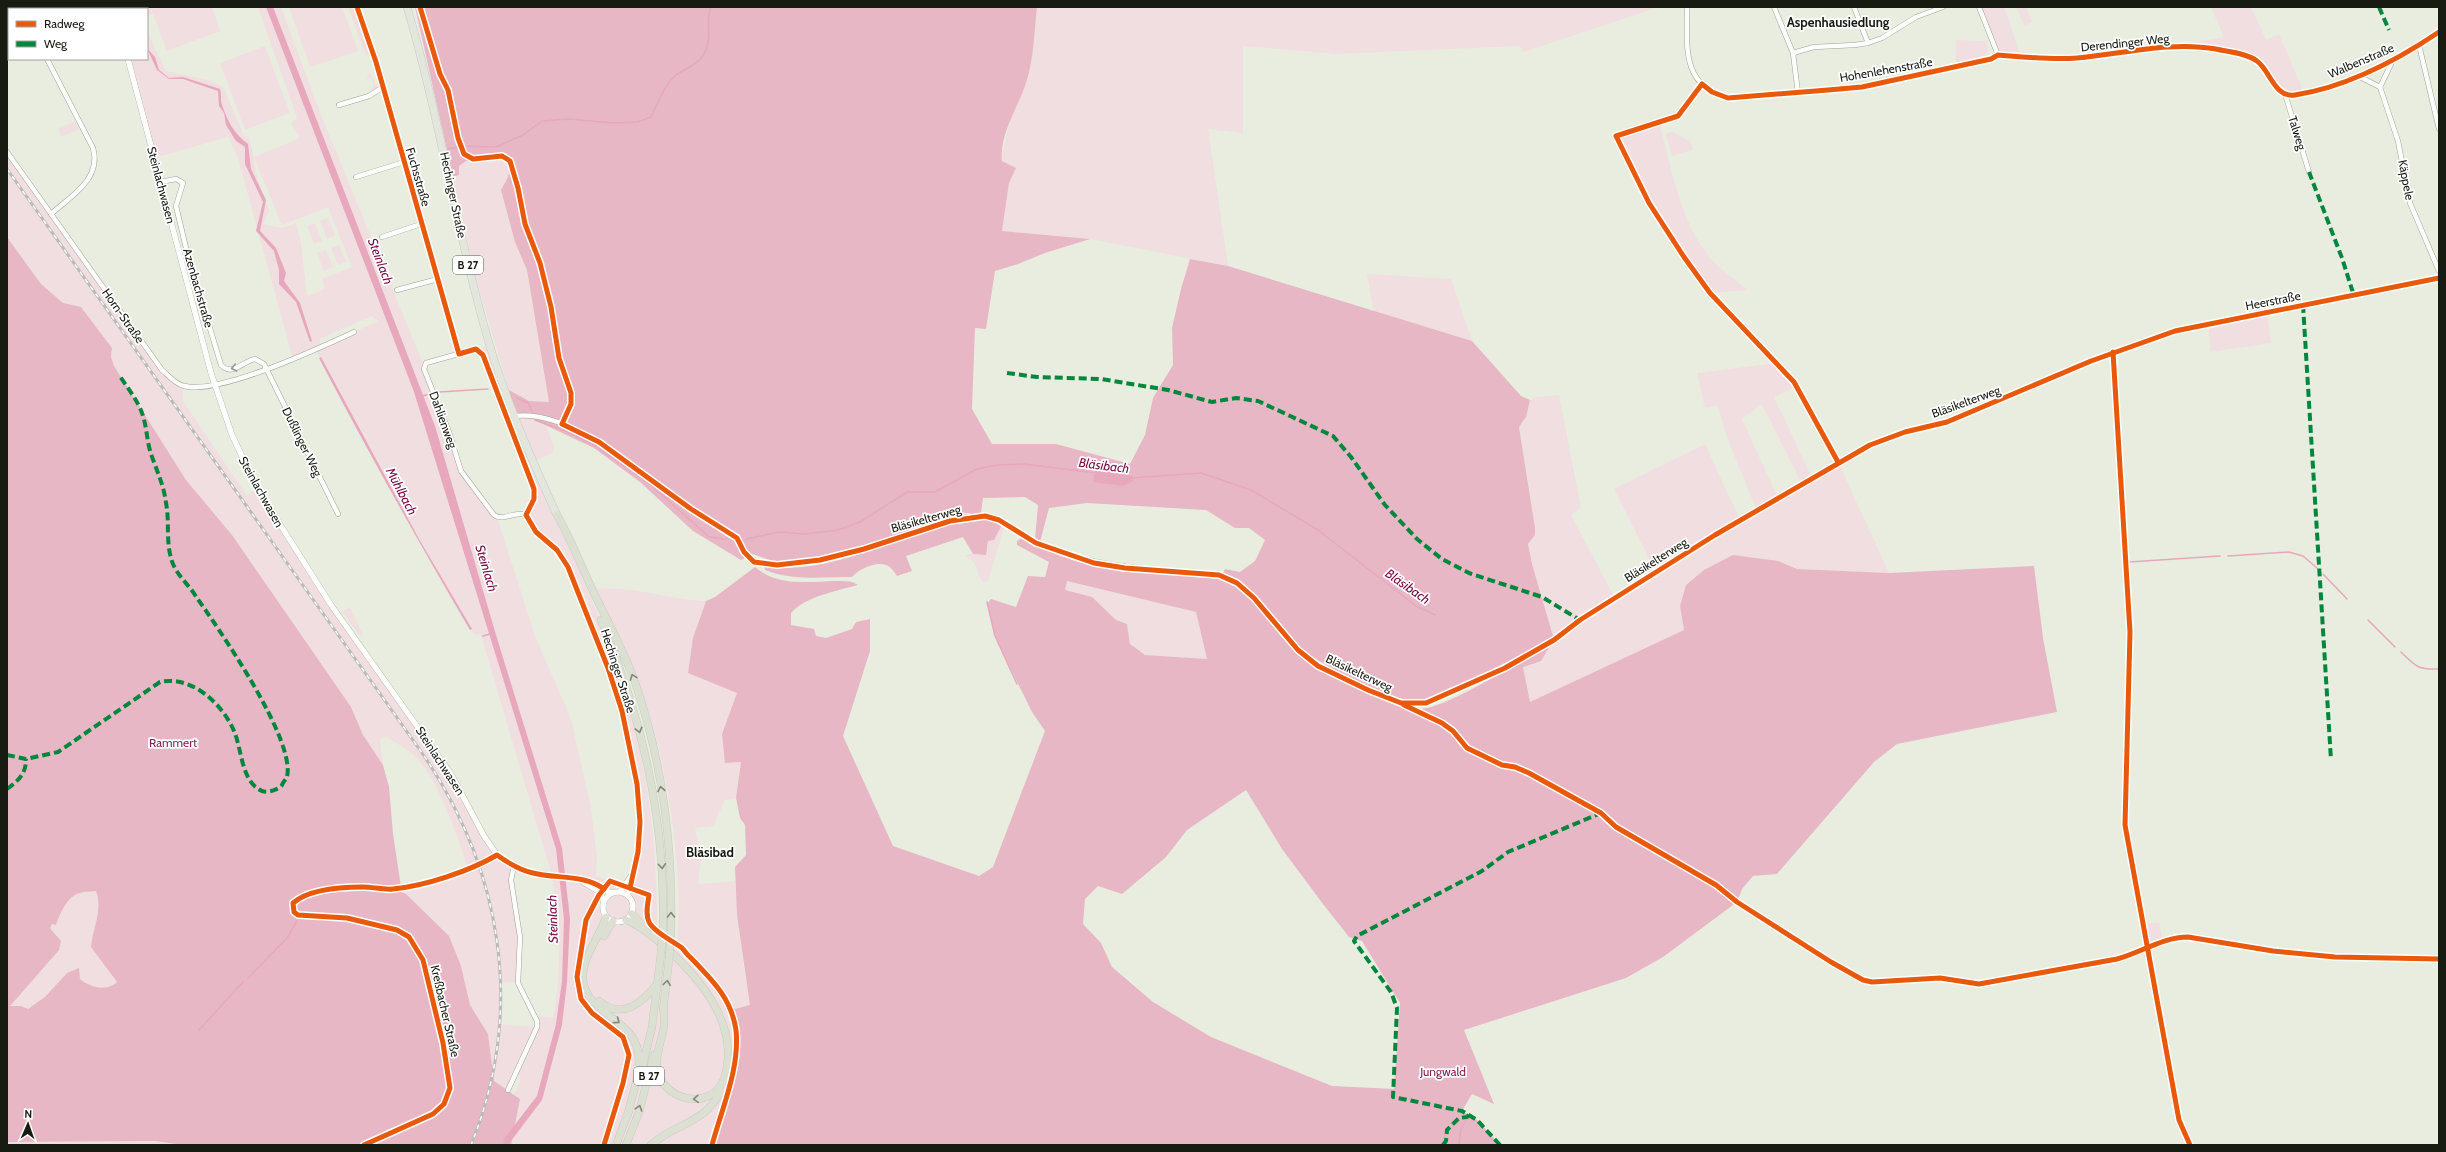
<svg xmlns="http://www.w3.org/2000/svg" width="2446" height="1152" font-family="Cabin,sans-serif">
<style>
.green{fill:#f1dee0;fill-rule:evenodd}
.forest{fill:#e7b7c5;fill-rule:evenodd}
.water{fill:#e7a8be}
.lines{fill:none;stroke-linecap:round;stroke-linejoin:round}
.stream{stroke:#e7a8be;stroke-width:1.5}
.minor-casing{stroke:#9fa499;stroke-width:5.5}
.tertiary-casing{stroke:#9fa499;stroke-width:6}
.primary-casing{stroke:#c9cbc4;stroke-width:8}
.trunk-casing{stroke:#c9cbc4;stroke-width:8}
.minor{stroke:#fcfcfa;stroke-width:4.5}
.tertiary{stroke:#fcfcfa;stroke-width:5.5}
.primary{stroke:#e3e6dc;stroke-width:7}
.trunk{stroke:#dce0d2;stroke-width:7}
.rail-casing{stroke:#babbb8;stroke-width:3}
.rail{stroke:#fff;stroke-width:1.5;stroke-dasharray:4.5;stroke-linecap:butt}
.trunk-bridge-casing{stroke:#c9cbc4;stroke-width:8;stroke-linecap:butt}
.trunk-bridge{stroke:#dce0d2;stroke-width:7}
.quiet{stroke:#00873e;stroke-width:4;stroke-dasharray:8 4;stroke-linecap:butt}
.cycleway-casing{stroke:#fff;stroke-width:8}
.cycleway{stroke:#e8590c;stroke-width:5}
.oneway{stroke:#959792}
.oneway2{stroke:#84877c}
.labels{text-anchor:middle;stroke-width:3.5;stroke-linejoin:round;paint-order:stroke}
.shield{fill:#fff;stroke:#5d5f59;stroke-width:1}
.shield-label{font-size:11px;font-weight:bold;fill:#181b12}
.street-label{font-size:12px;fill:#181b12;stroke:#fff}
.park-label{font-size:12px;fill:#891f54;stroke:#fff}
.neighbourhood-label{font-size:13px;font-weight:bold;fill:#181b12;stroke:#fff}
.water-label{font-size:13px;font-style:italic;fill:#790c47;stroke:#fff}
</style>
<rect width="100%" height="100%" fill="#e8eddf"/>
<g class="green">
<polygon points="114,7 212,7 220,31 167,51 153,14 147,15 147,9 115,9"/>
<path d="M258 7H281L319 110 424 366 461 471 497 517 535 636 571 719 591 808 597 858 596 876 625 885 631 876 639 835 637 784 617 693 560 554 540 535 526 515 534 498V489L483 355 476 349 489 345C501 380 508 410 546 425L554 447 553 453 530 463C560 529 593 595 616 664 645 748 657 835 657 923L655 927 677 944C684 863 666 755 638 679 626 648 609 619 594 589 631 585 668 600 706 601L693 638 737 693 722 734 741 761 736 798 725 800 713 826 695 828 701 859 698 884 735 881 743 962 751 1005 731 1010C742 1059 726 1098 713 1145H511L520 1099 514 1094 521 1080 517 1072 508 1090 494 1081 488 1034 470 1005 461 966 422 912 406 894 392 889 424 883 468 868C457 836 439 781 416 757 408 749 395 743 386 736L380 740 383 765 363 735 351 707 232 535 186 480 114 366 111 357 112 348 81 307 63 303 41 284 7 237V152L162 370 183 386V401L247 496 257 488 285 535 451 774 491 847 514 866 511 880 520 937 518 983 501 982 500 1024 537 1027 536 1016 553 1018C562 970 560 925 552 876L481 635 474 634 440 579 316 350 293 359 237 155 228 137 154 158 128 59H147V31L166 71 212 81 224 88 244 136 249 137 254 157 300 138 291 123 297 118ZM254 158 282 225 328 207 352 267 322 279 325 288 307 297 301 243 296 223 282 228 263 224 269 211C264 195 254 174 254 158ZM372 316 378 321 322 347 319 339Z"/>
<polygon points="289,7 342,7 358,51 310,67"/>
<polygon points="348,7 353,7 371,55 366,56"/>
<polygon points="1037,7 1653,7 1653,9 1523,52 1520,46 1336,54 1243,46 1243,133 1208,129 1228,266 1090,239 1002,231 1009,183 1016,168 1002,161 1002,154 1012,113 1025,86 1031,61"/>
<polygon points="1979,7 2004,7 2021,57 1998,55"/>
<polygon points="2016,7 2026,7 2032,22 2025,26"/>
<path d="M2211 7H2251L2266 40 2279 34 2304 93C2271 101 2271 64 2244 55 2221 47 2195 48 2171 47L2224 37Z"/>
<polygon points="1956,40 1987,41 1988,52 1980,58 1956,63"/>
<polygon points="265,46 290,113 245,130 220,63"/>
<polygon points="374,68 371,72 375,85 378,83 380,87 374,91 370,88 374,87 372,78 367,79 367,77"/>
<polygon points="75,122 79,129 62,137 58,128"/>
<path d="M1659 122C1671 165 1678 214 1705 251 1716 267 1733 278 1748 290L1710 293 1649 203 1616 136Z"/>
<polygon points="1672,132 1690,141 1693,150 1672,156 1666,134"/>
<path d="M495 158 504 159C515 169 507 179 501 190L515 242 527 270 549 402 529 401 509 390 477 283 453 177 459 175V166L466 161Z"/>
<polygon points="328,218 335,235 327,239 320,221"/>
<polygon points="315,223 322,241 314,244 307,226"/>
<polygon points="339,245 346,262 338,265 331,248"/>
<polygon points="326,250 333,267 324,271 317,253"/>
<polygon points="1367,274 1451,279 1472,341 1374,312"/>
<polygon points="2267,312 2271,343 2210,352 2209,323"/>
<path d="M1777 363 1797 386 1774 397 1812 478 1838 462 1889 573 1797 569 1778 561 1680 606 1684 630 1530 702 1522 666 1541 661 1554 640 1532 564 1528 544 1535 535V528L1519 426 1523 423 1530 400 1537 397 1559 395 1581 508 1571 515 1615 598 1656 572 1614 489 1705 444 1740 520 1757 511 1726 435 1718 405 1705 408 1697 373ZM1762 404 1802 484 1778 498 1742 419Z"/>
<polygon points="1002,525 1004,527 988,581 985,582 981,580 974,562 965,555 973,554 986,555 988,541 994,540"/>
<polygon points="1067,581 1196,612 1207,659 1145,655 1130,644 1127,624 1116,620 1108,612 1065,590"/>
<polygon points="350,608 363,634 360,636 342,611"/>
<path d="M96 891C103 910 93 927 91 947L117 982C107 992 89 987 80 979L78 968 67 973 45 997 28 1010 21 1006H9L58 935 50 928 52 924 56 925C60 913 67 896 80 893 86 892 91 892 96 891Z"/>
<polygon points="2159,922 2162,938 2149,944 2145,924"/>
<polygon points="155,1141 183,1145 7,1145 7,1142"/>
</g>
<g class="forest">
<path d="M415 7H1037C1034 33 1034 61 1025 86 1017 109 999 135 1002 161L1016 168 1009 183 1002 231 1090 239 1045 253 1018 264 995 271 986 329 975 328 972 409 992 444H1056L1130 464 1145 435 1153 398 1173 365 1172 328 1181 289 1190 259 1228 266 1472 341 1521 396 1530 400 1526 417 1519 427 1535 528V535L1528 544 1532 564 1553 636C1521 655 1489 672 1454 688 1443 693 1430 701 1417 701 1396 702 1322 666 1305 651 1275 626 1261 588 1223 573L1225 569 1240 572 1255 561 1265 540 1249 528H1235L1206 510 1087 503 1049 508 1040 542 1035 539 1038 505 1025 497 983 498 981 513H962L843 552 808 559 775 562 753 554 741 560 693 531 640 482 594 448 524 415 515 416 509 390 529 401 549 402 527 270 515 242 501 190C507 179 515 168 504 159L466 161 459 166V175L453 177ZM1099 468C1109 468 1122 472 1132 475L1094 482 1095 470Z"/>
<path d="M7 237 41 284 63 303 81 307 112 348 111 357 114 366 186 480 232 535 351 707 363 735 383 765 389 787 393 834 401 887 393 889 406 894 449 936 461 966 470 1005 488 1034 494 1081 520 1099 511 1145H183L155 1141 7 1142ZM96 891C103 910 93 927 91 947L117 982C107 992 89 987 80 979L79 968 67 973 45 997 28 1009 21 1006H10L59 950 61 941 50 928 52 924 56 925C60 914 67 896 80 893 85 891 91 892 96 891Z"/>
<path d="M986 519 1002 525 994 540 988 541 986 555 973 554 963 537 906 556 912 571 897 576C895 573 891 567 888 566 877 560 859 569 852 577 822 577 793 581 765 570V566C841 578 911 523 986 519Z"/>
<path d="M1022 538C1053 555 1092 569 1128 571 1161 573 1206 568 1235 584 1255 595 1267 620 1281 636 1306 665 1337 679 1371 694 1387 701 1403 710 1420 709 1444 708 1499 674 1521 661 1530 656 1540 648 1550 646L1541 661 1523 667 1530 702 1684 630 1680 606 1686 585 1704 570 1733 555 1778 561 1797 569 1889 573 2034 566 2043 638 2057 712 1897 744 1874 762 1777 874 1753 876 1742 889 1737 902 1663 957 1626 978 1464 1030 1494 1104 1472 1094 1462 1111 1477 1120 1500 1145H712C726 1096 742 1061 731 1010L750 1005 737 915 735 867 746 855 745 825 740 818 736 798 741 762 725 763 722 734 737 693 688 673 693 638 706 601 715 597 755 567C777 586 807 582 835 581 843 581 852 580 858 585 837 591 806 596 791 613V625L814 629 816 636 826 638 852 629 856 622 870 619V651L843 736 893 846 979 876 993 867 1045 731 1032 712 997 641 987 604 991 599 1016 607 1028 576 1045 577 1049 562 1017 545V541ZM1067 581 1196 612 1207 659 1145 655 1130 644 1127 624 1116 620 1092 597 1065 590ZM1246 790 1282 849 1323 904 1349 937 1362 941 1400 1003 1394 1089 1332 1086 1211 1037 1153 1002 1112 967 1101 943 1083 924 1085 899 1098 886 1122 894 1166 857 1187 830Z"/>
</g>
<g class="water">
<polygon points="266,7 273,7 435,426 496,635 562,848 570,919 567,982 562,1025 542,1100 508,1145 503,1140 537,1096 556,1024 562,981 564,919 556,849 414,392"/>
<path d="M147 48 155 57 159 70 169 78 183 77 220 89C222 94 220 100 222 105 227 120 234 134 248 144L251 169 266 200 260 231 276 248 286 273 284 281 300 303 312 341 310 342 296 302 279 284V270L274 251 256 231 263 202 245 164V147L236 141 226 125 224 113 219 106 218 91 183 79H169L157 70Z"/>
<path d="M321 357 419 539 472 629 470 630C418 541 367 450 319 358Z"/>
<polygon points="1099,468 1132,475 1133,481 1123,486 1093,482 1095,470"/>
</g>
<g class="lines">
<g class="stream">
<path d="M462 146 496 147 523 135 542 121 569 119 613 123 638 122 651 117C658 103 664 85 676 75 684 69 697 65 702 57 715 38 704 25 711 7"/>
<polyline points="448,149 459,147"/>
<polyline points="439,392 488,389"/>
<polyline points="422,396 430,394"/>
<polyline points="517,398 528,403 532,411"/>
<polyline points="535,420 568,432 594,445 651,485 709,537 726,539"/>
<polyline points="1132,478 1201,473 1251,490 1318,530 1416,606 1435,615"/>
<polyline points="746,539 779,532 804,534 838,530 860,522 907,492 935,492 977,469 997,465 1024,464 1096,473"/>
<polyline points="2228,556 2289,552 2303,556 2317,568"/>
<polyline points="2129,562 2220,556"/>
<polyline points="2323,574 2347,599"/>
<polyline points="987,602 995,636 1017,684"/>
<polyline points="2368,620 2395,647"/>
<polyline points="483,636 490,634"/>
<path d="M2401 652C2415 666 2418 670 2439 669"/>
<polyline points="248,978 287,938 297,921"/>
<polyline points="199,1030 243,982"/>
<polyline points="504,1143 505,1145"/>
<polyline points="1459,1145 1461,1129 1466,1120"/>
</g>
<defs>
<g id="minor">
<polyline points="21,7 22,9"/>
<polyline points="357,7 376,62 459,354"/>
<path d="M1687 7C1687 46 1681 86 1728 98L1862 87 1991 59 1998 55"/>
<polyline points="1774,7 1793,53 1798,93"/>
<polyline points="1854,7 1868,43"/>
<polyline points="1979,7 1998,55"/>
<polyline points="2419,45 2439,129"/>
<polyline points="1793,53 1814,47 1855,45 1868,43 1882,38 1916,17 1943,7"/>
<path d="M1998 55C2024 57 2051 60 2077 58 2123 54 2170 41 2216 49 2229 52 2246 53 2257 61 2270 70 2274 98 2295 95 2347 87 2396 61 2439 32"/>
<path d="M47 59 93 148C102 179 71 196 51 214"/>
<polyline points="2393,60 2380,87 2398,141 2410,203 2439,271"/>
<polyline points="2358,76 2380,87"/>
<polyline points="2285,94 2309,172"/>
<polyline points="339,105 369,96 383,87"/>
<polyline points="1665,120 1678,116 1702,84"/>
<path d="M7 152 162 370C169 376 175 384 184 386 220 395 319 348 354 332"/>
<polyline points="356,177 404,162"/>
<path d="M160 182 176 179 183 183 176 206 187 252 221 365C232 377 243 361 255 359L264 364 338 514"/>
<polyline points="382,237 421,224"/>
<polyline points="397,290 438,279"/>
<path d="M476 349 426 363 424 369 449 432 461 471 494 515C504 522 515 510 526 515L536 532 557 550 568 567 608 668 622 711 637 784 640 822 638 852 628 895"/>
<path d="M515 416C574 410 643 475 689 508 704 519 721 526 735 537 743 544 744 557 754 561 765 567 781 565 792 564 841 560 887 539 934 526 947 522 961 517 975 516 1000 514 1016 534 1037 544 1096 569 1157 569 1219 575L1237 583 1254 598 1298 650 1318 666 1368 690 1401 703H1426L1505 668 1554 640 1580 620 1715 535 1870 445 1905 432 1947 422 2091 361 2175 331 2439 278"/>
<polyline points="620,891 630,877"/>
<polyline points="508,1090 537,1027 537,1021 518,983 520,937 511,880 514,866"/>
<path d="M364 1145 433 1114 444 1104 450 1088 443 1043 423 960 409 937 397 930 347 918 298 915 294 912 293 903C309 889 342 887 363 887 373 887 383 890 393 889 425 886 470 871 497 855"/>
</g>
<g id="tertiary">
<polyline points="114,7 115,9"/>
<polyline points="128,59 211,373 232,435 257,488 331,605 451,774 484,836 497,855 514,866 533,873 587,880 611,893"/>
<polyline points="583,882 598,891 604,900"/>
<circle cx="618" cy="907" r="15"/>
</g>
<path id="primary" d="M407 7C438 111 454 218 483 322 501 389 528 452 557 515"/>
<g id="trunk">
<path d="M557 515C571 539 581 566 593 591 608 623 626 654 637 688 663 766 673 851 671 933"/>
<path d="M601 620C642 716 665 820 663 925"/>
<polyline points="632,914 645,927"/>
<path d="M606 917C600 937 581 958 583 980 586 1013 632 1019 638 1051 642 1070 632 1095 628 1114"/>
<path d="M626 920C641 926 654 937 666 948 701 979 741 1027 724 1079 712 1112 661 1101 657 1068 655 1054 662 1040 664 1026 664 1019 664 1012 664 1005"/>
<polyline points="604,936 613,921"/>
<path d="M599 1001C622 1021 643 1002 658 983"/>
<polyline points="663,1010 669,960"/>
<polyline points="639,1081 652,1027 661,953"/>
<polyline points="616,1145 629,1110"/>
<polyline points="626,1145 639,1112 654,1055"/>
<path d="M651 1145C677 1121 704 1127 724 1086"/>
</g>
</defs>
<use href="#minor" class="minor-casing"/>
<use href="#tertiary" class="tertiary-casing"/>
<use href="#primary" class="primary-casing"/>
<use href="#trunk" class="trunk-casing"/>
<use href="#minor" class="minor"/>
<use href="#tertiary" class="tertiary"/>
<use href="#primary" class="primary"/>
<use href="#trunk" class="trunk"/>
<defs>
<path id="rail" d="M7 169 420 750C502 868 526 1009 471 1145"/>
</defs>
<use href="#rail" class="rail-casing"/>
<use href="#rail" class="rail"/>
<defs>
<g id="trunk-bridge">
<polyline points="661,953 663,925"/>
<polyline points="669,960 671,933"/>
</g>
</defs>
<use href="#trunk-bridge" class="trunk-bridge-casing"/>
<use href="#trunk-bridge" class="trunk-bridge"/>
<g class="quiet">
<polyline points="2379,7 2389,30"/>
<polyline points="2309,172 2342,258 2354,296"/>
<polyline points="2303,305 2331,760"/>
<polyline points="1007,373 1037,377 1101,379 1168,390 1212,402 1236,398 1258,401 1333,436 1351,457 1385,505 1417,539 1442,559 1469,573 1542,597 1580,620"/>
<path d="M7 755 26 759 58 752 160 682C191 675 222 703 234 731 242 749 241 782 262 791 268 793 278 790 282 785 283 782 286 779 287 777 296 739 218 628 195 595 188 584 178 576 173 564 165 544 170 523 166 503 164 486 157 471 151 454 147 442 147 429 143 416 139 402 127 387 119 375"/>
<path d="M7 789C19 780 26 774 26 759"/>
<polyline points="1443,1145 1446,1141 1447,1130 1459,1118 1467,1117 1469,1115"/>
<polyline points="1500,1145 1477,1120 1462,1111 1393,1097 1397,1008 1391,992 1354,941 1357,936 1482,871 1508,852 1601,813"/>
</g>
<defs>
<g id="cycleway">
<polyline points="357,7 376,62 459,354 476,349 483,355 534,489 534,499 526,515 536,532 557,550 568,567 608,668 622,711 637,784 640,822 638,852 630,888"/>
<polyline points="420,7 440,74 448,90 458,138 464,154 473,159 502,156 510,161 518,188 525,224 540,263 551,307 559,358 571,393 571,404 562,424 599,442 691,509 737,538 744,552 754,562 777,565 820,560 864,549 950,521 985,516 999,520 1036,543 1094,563 1125,568 1219,575 1237,583 1254,598 1298,650 1318,666 1368,690 1401,703 1426,703 1505,668 1554,640 1580,620 1715,535 1870,445 1905,432 1947,422 2091,361 2175,331 2439,278"/>
<polyline points="2113,352 2130,632 2125,825 2179,1120 2190,1145"/>
<path d="M1838 462 1794 382 1710 293 1684 257 1649 203 1616 136 1678 116 1702 84 1712 92 1728 98 1828 90 1862 87 1991 59 1998 55C2024 57 2051 60 2077 58 2123 54 2170 41 2216 49 2229 52 2246 53 2257 61 2270 70 2274 98 2295 95 2347 87 2396 61 2439 32"/>
<path d="M1404 705 1442 723 1453 731 1467 748 1502 765 1515 767 1529 773 1601 813 1616 827 1716 885 1737 902 1831 962 1863 980 1872 982 1940 978 1979 984 2117 959C2142 952 2163 937 2188 937L2273 951 2335 957 2439 959"/>
<path d="M364 1145 433 1114 444 1104 450 1088 443 1043 423 960 409 937 397 930 347 918 298 915 294 912 293 903C309 889 342 887 363 887 373 887 383 890 393 889 425 886 470 871 497 855 508 863 520 870 533 873 556 879 584 874 604 889"/>
<path d="M604 1145 623 1083 629 1055 623 1037 592 1013 581 999 577 977 586 920 599 895 610 881 649 895C648 903 645 914 649 922 654 932 673 941 682 948 685 951 687 955 690 957 711 979 731 997 736 1030 740 1068 722 1108 712 1145"/>
</g>
</defs>
<use href="#cycleway" class="cycleway-casing"/>
<use href="#cycleway" class="cycleway"/>
</g>
<defs><path id="oneway-chevron" d="M-2-3.5L2.5 0L-2 3.5" fill="none" stroke-width="1.6" stroke-linecap="round" stroke-linejoin="round"/></defs>
<use class="oneway" href="#oneway-chevron" transform="translate(234 368) rotate(167)"/>
<g class="oneway2">
<use href="#oneway-chevron" transform="translate(633 677) rotate(-111)"/>
<use href="#oneway-chevron" transform="translate(639 730) rotate(75)"/>
<use href="#oneway-chevron" transform="translate(661 789) rotate(-100)"/>
<use href="#oneway-chevron" transform="translate(662 866) rotate(86)"/>
<use href="#oneway-chevron" transform="translate(671 915) rotate(-89)"/>
<use href="#oneway-chevron" transform="translate(667 983) rotate(-83)"/>
<use href="#oneway-chevron" transform="translate(617 1021) rotate(37)"/>
<use href="#oneway-chevron" transform="translate(696 1099) rotate(176)"/>
<use href="#oneway-chevron" transform="translate(639 1108) rotate(-72)"/>
</g>
<g class="labels">
<g class="shield">
<rect x="453" y="256" width="30" height="18" rx="3"/>
<rect x="634" y="1067" width="30" height="18" rx="3"/>
</g>
<g class="shield-label">
<text x="468" y="269">B 27</text>
<text x="649" y="1080">B 27</text>
</g>
<g class="street-label">
<text transform="translate(2125 43) rotate(-6)" y="4">Derendinger Weg</text>
<text transform="translate(2361 61) rotate(-23)" y="4">Walbenstraße</text>
<text transform="translate(1886 70) rotate(-10)" y="4">Hohenlehenstraße</text>
<text transform="translate(2297 133) rotate(73)" y="4">Talweg</text>
<text transform="translate(418 177) rotate(74)" y="4">Fuchsstraße</text>
<text transform="translate(2406 180) rotate(79)" y="4">Käppele</text>
<text transform="translate(161 185) rotate(75)" y="4">Steinlachwasen</text>
<text transform="translate(453 195) rotate(78)" y="4">Hechinger Straße</text>
<text transform="translate(198 288) rotate(74)" y="4">Azenbachstraße</text>
<text transform="translate(2273 301) rotate(-11)" y="4">Heerstraße</text>
<text transform="translate(123 316) rotate(55)" y="4">Horn-Straße</text>
<text transform="translate(1966 402) rotate(-20)" y="4">Bläsikelterweg</text>
<text transform="translate(443 420) rotate(70)" y="4">Dahlienweg</text>
<text transform="translate(302 442) rotate(64)" y="4">Dußlinger Weg</text>
<text transform="translate(261 492) rotate(61)" y="4">Steinlachwasen</text>
<text transform="translate(926 519) rotate(-16)" y="4">Bläsikelterweg</text>
<text transform="translate(1656 560) rotate(-32)" y="4">Bläsikelterweg</text>
<text transform="translate(618 671) rotate(72)" y="4">Hechinger Straße</text>
<text transform="translate(1359 673) rotate(25)" y="4">Bläsikelterweg</text>
<text transform="translate(440 761) rotate(57)" y="4">Steinlachwasen</text>
<text transform="translate(445 1011) rotate(77)" y="4">Kreßbacher Straße</text>
</g>
<g class="park-label">
<text x="173" y="747">Rammert</text>
<text x="1443" y="1076">Jungwald</text>
</g>
<g class="neighbourhood-label">
<text x="1838" y="27">Aspenhausiedlung</text>
<text x="710" y="857">Bläsibad</text>
</g>
<g class="water-label">
<text transform="translate(381 261) rotate(69)" y="5">Steinlach</text>
<text transform="translate(1104 465) rotate(7)" y="5">Bläsibach</text>
<text transform="translate(402 491) rotate(62)" y="5">Mühlbach</text>
<text transform="translate(487 568) rotate(73)" y="5">Steinlach</text>
<text transform="translate(1408 586) rotate(35)" y="5">Bläsibach</text>
<text transform="translate(552 919) rotate(-92)" y="5">Steinlach</text>
</g>
</g>
<rect width="2446" height="1152" fill="none" stroke="#181b12" stroke-width="16"/>
<rect x="8" y="8" width="140" height="52" fill="#ffffff" stroke="#a3a4a0"/>
<rect x="16" y="21" width="20" height="6" fill="#e8590c" stroke="#a3a4a0"/>
<text x="44" y="28" font-size="12" fill="#181b12">Radweg</text>
<rect x="16" y="41" width="20" height="6" fill="#00873e" stroke="#a3a4a0"/>
<text x="44" y="48" font-size="12" fill="#181b12">Weg</text>
<g transform="translate(28 1124) rotate(2)" stroke="#ffffff" stroke-width="3" paint-order="stroke">
<path d="M0-3L7 15L0 10L-7 15Z" fill="#181b12"/>
<text y="-6" font-size="11" font-weight="bold" text-anchor="middle" fill="#181b12">N</text>
</g>
</svg>
